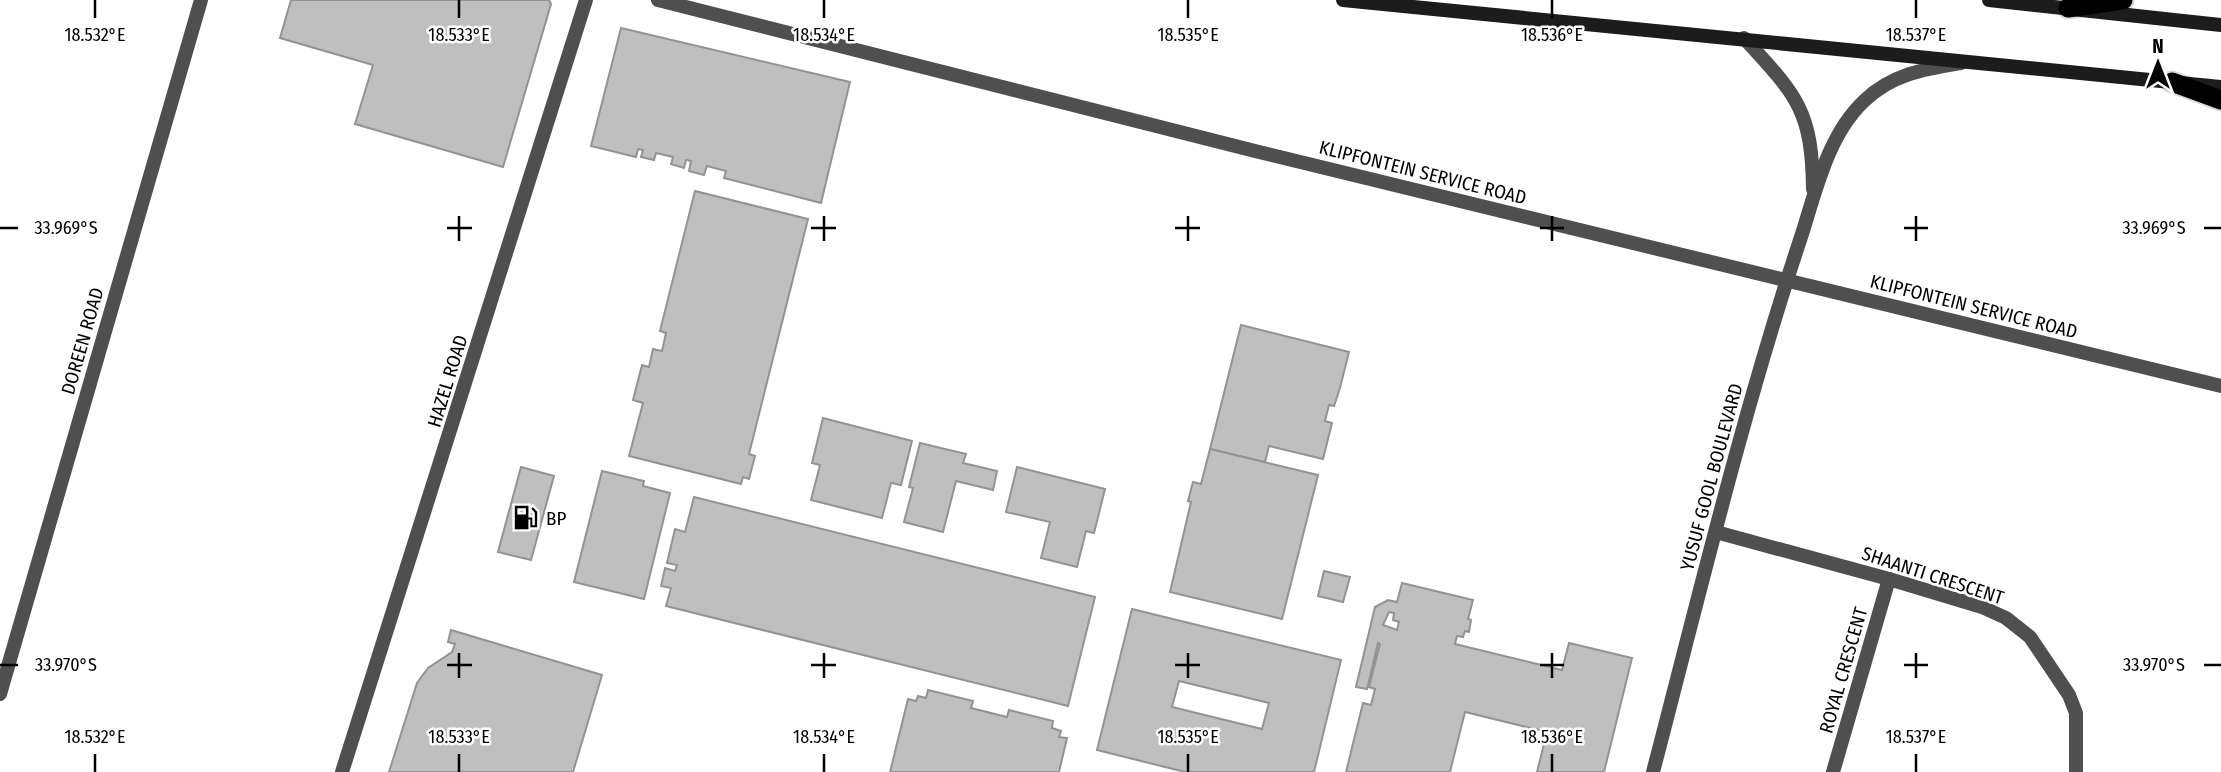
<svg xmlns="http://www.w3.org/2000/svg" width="2221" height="772" font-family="'Fira Sans Condensed',sans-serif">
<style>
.building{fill:#bfbfbf;stroke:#939393;stroke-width:2;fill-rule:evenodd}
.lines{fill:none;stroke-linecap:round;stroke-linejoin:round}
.trunk-casing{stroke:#dbdbdb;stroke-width:23}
.minor{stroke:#4f4f4f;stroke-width:14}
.tertiary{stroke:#4f4f4f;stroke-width:14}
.secondary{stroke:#1c1c1c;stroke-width:14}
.trunk{stroke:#000;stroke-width:19}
.ticks{fill:none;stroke:#000;stroke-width:2.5}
.labels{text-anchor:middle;stroke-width:5;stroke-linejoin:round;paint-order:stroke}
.street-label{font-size:19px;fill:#000;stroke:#fff}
.poi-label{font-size:19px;fill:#000;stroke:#fff;text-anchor:start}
.ticks-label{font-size:18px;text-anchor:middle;fill:#000;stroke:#fff;stroke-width:5;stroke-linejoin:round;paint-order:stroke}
</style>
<rect width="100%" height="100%" fill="#fff"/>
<g class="building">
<polygon points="291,0 549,0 551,4 503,167 355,124 373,65 280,38"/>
<polygon points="621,28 850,82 821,203 724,178 726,171 707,166 704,175 689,171 691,161 686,160 684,168 671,164 673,157 656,153 654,160 641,157 643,150 638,149 636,157 591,146"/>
<polygon points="695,191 808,219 749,454 755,456 749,479 743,477 741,484 629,456 643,403 633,400 642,365 649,367 653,349 662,351 666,333 660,331"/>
<polygon points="1241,325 1349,352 1340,388 1334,406 1329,405 1325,421 1332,423 1323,459 1269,446 1265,462 1210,449"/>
<polygon points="823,418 912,441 901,485 891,483 882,518 811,500 820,465 812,463"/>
<polygon points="920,443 966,454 963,463 997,471 993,490 956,481 943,532 904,522 913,488 909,487"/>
<polygon points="1210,449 1318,475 1282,619 1170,592 1191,502 1188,501 1193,482 1201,484"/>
<polygon points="521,467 554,476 531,560 498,552"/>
<polygon points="1017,467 1105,489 1094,533 1086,531 1077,567 1041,558 1050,522 1006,512"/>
<polygon points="602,471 644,481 643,486 670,493 644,599 574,582"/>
<polygon points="694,497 1095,597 1068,706 666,606 671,588 661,586 665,568 675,571 677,565 667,563 675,529 685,532"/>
<polygon points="1324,571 1350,577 1343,602 1318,596"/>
<path d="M1402 583 1473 600 1468 619 1471 620 1469 632 1465 631 1463 637 1457 636 1455 644 1562 670 1569 643 1632 658 1604 772H1537L1547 732 1465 712 1450 772H1346L1363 703 1371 705 1375 689 1369 687 1380 644 1378 643 1367 689 1356 687 1375 607 1388 600 1397 602ZM1389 612 1394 613 1393 620 1399 622 1397 630 1383 625Z"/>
<path d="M1132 609 1341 660 1314 772H1185L1097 750ZM1179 681 1269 703 1262 729 1172 707Z"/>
<polygon points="451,630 602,675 573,772 389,772 417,683 428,668 452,652 455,644 448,642"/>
<polygon points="928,690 973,701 971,708 1007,717 1009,710 1053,721 1052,728 1061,731 1059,737 1067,738 1059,772 890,772 908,699 916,701 918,696 926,698"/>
</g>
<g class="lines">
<defs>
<g id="trunk">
<polyline points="2068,8 2123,0"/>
<polyline points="2172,82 2221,100"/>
</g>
</defs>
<use href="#trunk" class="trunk-casing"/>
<g class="minor">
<polyline points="658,0 1255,151 2221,386"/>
<path d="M1744 38C1796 95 1812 109 1813 189"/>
<polyline points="1716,532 1889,579 1982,607 2006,618 2030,637 2069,695 2076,713 2076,772"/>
<polyline points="0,694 201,0"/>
<path d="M1653 772C1700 592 1743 411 1802 234 1816 190 1828 135 1864 101 1892 74 1925 69 1961 63"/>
<polyline points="1833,772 1889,579"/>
</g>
<polyline class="tertiary" points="342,772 586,0"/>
<g class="secondary">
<polyline points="1343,0 2221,87"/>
<polyline points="1989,0 2221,25"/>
</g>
<use href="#trunk" class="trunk"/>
</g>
<path class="ticks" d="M95 0V18M459 0V18M824 0V18M1188 0V18M1552 0V18M1916 0V18M459 216V241M824 216V241M1188 216V241M1552 216V241M1916 216V241M0 228H18M447 228H472M811 228H836M1175 228H1200M1540 228H1564M1904 228H1928M2204 228H2221M459 653V678M824 653V678M1188 653V678M1552 653V678M1916 653V678M0 665H18M447 665H472M811 665H836M1175 665H1200M1540 665H1564M1904 665H1928M2204 665H2221M95 754V772M459 754V772M824 754V772M1188 754V772M1552 754V772M1916 754V772"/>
<defs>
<symbol id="fuel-bare" viewBox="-9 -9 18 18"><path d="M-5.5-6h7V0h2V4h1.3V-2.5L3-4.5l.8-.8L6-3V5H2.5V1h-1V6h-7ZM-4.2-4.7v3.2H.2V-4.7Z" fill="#000" stroke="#fff" stroke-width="2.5" paint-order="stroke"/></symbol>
</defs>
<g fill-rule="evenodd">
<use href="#fuel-bare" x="508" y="500" width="35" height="35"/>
</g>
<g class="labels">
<g class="street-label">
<text transform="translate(1423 172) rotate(14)" y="7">KLIPFONTEIN SERVICE ROAD</text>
<text transform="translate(1974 306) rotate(14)" y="7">KLIPFONTEIN SERVICE ROAD</text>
<text transform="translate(82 341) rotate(-74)" y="7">DOREEN ROAD</text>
<text transform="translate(447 381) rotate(-73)" y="7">HAZEL ROAD</text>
<text transform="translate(1711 477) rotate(-75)" y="7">YUSUF GOOL BOULEVARD</text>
<text transform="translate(1933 575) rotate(18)" y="7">SHAANTI CRESCENT</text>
<text transform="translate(1843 670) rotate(-74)" y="7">ROYAL CRESCENT</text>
</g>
<g class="poi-label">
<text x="546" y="525">BP</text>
</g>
</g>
<g class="ticks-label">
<text x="95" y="41">18.532°E</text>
<text x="459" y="41">18.533°E</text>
<text x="824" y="41">18.534°E</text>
<text x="1188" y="41">18.535°E</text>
<text x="1552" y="41">18.536°E</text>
<text x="1916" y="41">18.537°E</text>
<text x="66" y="234">33.969°S</text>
<text x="2154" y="234">33.969°S</text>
<text x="66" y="671">33.970°S</text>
<text x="2154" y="671">33.970°S</text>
<text x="95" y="743">18.532°E</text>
<text x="459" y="743">18.533°E</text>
<text x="824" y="743">18.534°E</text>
<text x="1188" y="743">18.535°E</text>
<text x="1552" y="743">18.536°E</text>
<text x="1916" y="743">18.537°E</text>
</g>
<g transform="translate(2158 63)" stroke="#ffffff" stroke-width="5" paint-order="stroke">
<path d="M0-5L12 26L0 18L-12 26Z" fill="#000000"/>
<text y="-10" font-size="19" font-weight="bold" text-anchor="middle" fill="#000000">N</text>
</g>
</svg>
